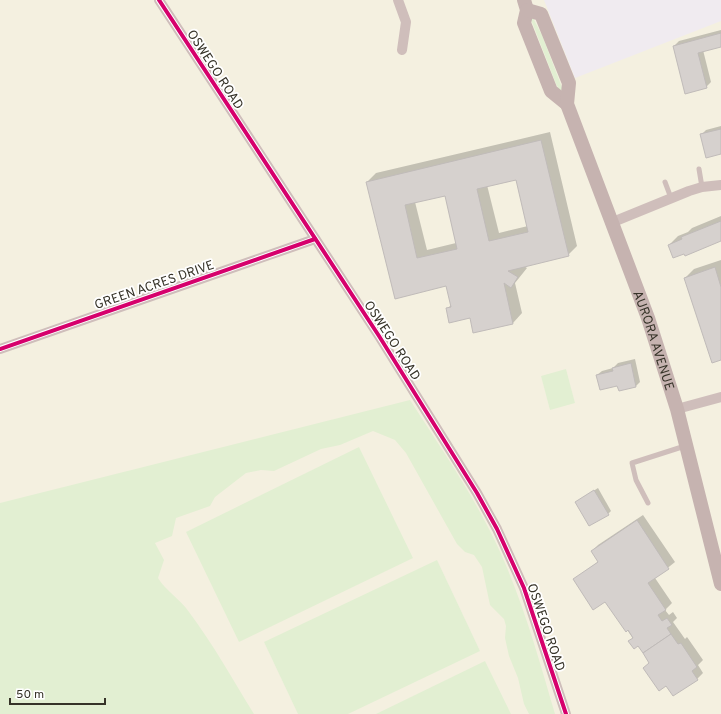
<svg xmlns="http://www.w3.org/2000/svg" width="721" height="714" font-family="Overpass,sans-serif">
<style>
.commercial{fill:#f0ebf0}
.green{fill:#e2efd2}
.shadow{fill:#0003;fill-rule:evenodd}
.building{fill:#d6d1ce;stroke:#c0bbb9;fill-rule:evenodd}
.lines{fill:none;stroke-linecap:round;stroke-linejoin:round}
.service{stroke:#cfbebb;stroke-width:5}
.minor{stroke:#cfbebb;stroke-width:10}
.secondary{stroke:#c6b3b0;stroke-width:14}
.cycleway-casing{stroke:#fff;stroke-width:6}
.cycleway{stroke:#d6006c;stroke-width:4}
.labels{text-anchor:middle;stroke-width:3.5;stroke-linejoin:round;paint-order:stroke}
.street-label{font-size:13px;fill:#363328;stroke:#fff}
</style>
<rect width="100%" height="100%" fill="#f4f0e0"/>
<polygon class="commercial" points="544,0 721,0 721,21 575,78"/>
<g class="green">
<polygon points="532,16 542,35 563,90 560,91 556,84 530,17"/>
<polygon points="566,369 575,403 550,410 541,376"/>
<path d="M410 400C437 442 466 484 489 529 519 587 537 652 555 714H529L524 704 518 678 509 656 505 638 506 626 504 619 490 605 482 567 474 555 465 552 457 544 406 453 395 440 373 431 340 445 321 449 274 471 261 470 246 473 215 497 210 506 176 518 172 536 155 543 164 560 158 578C166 591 180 599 189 612 213 644 233 680 254 714H0V503Z"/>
<polygon points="359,447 413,558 239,642 186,532"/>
<polygon points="437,560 480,651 348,714 298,714 264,642"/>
<polygon points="485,661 511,714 376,714"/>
</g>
<g class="shadow">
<polygon points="721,30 721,46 703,50 711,82 706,87 674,46 679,41"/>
<polygon points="721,126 721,153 701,135 706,130"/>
<path d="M550 132 577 246 568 255 524 266 527 268 515 283 522 313 513 323 474 332 471 316 447 309 452 304 447 285 395 297 367 182 376 173ZM516 178 528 226 499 233 487 185ZM445 195 456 243 427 250 415 202Z"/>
<polygon points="721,216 721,240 669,245 678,236 688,232 692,228"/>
<polygon points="721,260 721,359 685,278 694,269"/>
<polygon points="635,359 640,382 636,386 618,385 597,375 602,371 613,368 618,363"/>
<polygon points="598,488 611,511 608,514 576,502"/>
<polygon points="643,515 675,562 655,578 672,603 665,610 669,615 673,612 677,618 673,622 685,639 687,637 703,660 698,665 703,673 697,679 666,685 606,600 574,580 599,561 592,551 598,545"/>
</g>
<g class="building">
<polygon points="721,33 721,47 698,53 707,88 685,94 673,46"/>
<polygon points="721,129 721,154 706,158 700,134"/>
<path d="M541 140 569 256 508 271 518 277 511 288 504 283 513 324 473 333 470 318 449 323 446 308 451 307 446 286 395 299 366 182ZM516 180 528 232 489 241 477 189ZM445 196 457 249 417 258 405 205Z"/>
<polygon points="721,221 721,241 685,256 684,254 673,258 668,245 682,239 681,237"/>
<polygon points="715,267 721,287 721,360 712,363 684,278"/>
<polygon points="631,363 636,387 619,391 617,386 600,390 596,375 613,371 612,368"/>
<polygon points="594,490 609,515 589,526 575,502"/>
<polygon points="637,520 669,569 648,583 666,610 658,615 662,621 667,618 672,625 667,628 671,634 643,653 638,646 634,649 628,641 633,638 628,630 626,632 605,602 593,610 573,579 598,562 591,551"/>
<polygon points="671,634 678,644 681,643 697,667 692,671 698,680 673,696 666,686 659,691 643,668 649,663 643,653"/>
</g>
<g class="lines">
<g class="service">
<polyline points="699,169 702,187"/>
<polyline points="665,182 671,198"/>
<polyline points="648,503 636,480 632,463 685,446"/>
</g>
<g class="minor">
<polyline points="159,0 379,336 477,493 497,529 524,588 566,714"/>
<polyline points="398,0 406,22 402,50"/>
<polyline points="613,222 689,191 702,187 721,185"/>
<polyline points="0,349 315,239"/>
<polyline points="677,409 721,397"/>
</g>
<g class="secondary">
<polyline points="524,0 527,10 524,23 551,91 567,104"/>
<path id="s1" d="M527 10 541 14 569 83 567 104 648 318 677 409 721 584"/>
</g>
<defs>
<g id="cycleway">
<polyline points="159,0 379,336 477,493 497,529 524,588 566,714"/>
<polyline points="0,349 315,239"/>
</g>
</defs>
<use href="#cycleway" class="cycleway-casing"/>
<use href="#cycleway" class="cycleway"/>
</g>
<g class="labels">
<g class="street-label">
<text transform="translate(216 69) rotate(57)" y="5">OSWEGO ROAD</text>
<text transform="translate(154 284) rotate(-19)" y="5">GREEN ACRES DRIVE</text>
<text transform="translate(393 340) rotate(57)" y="5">OSWEGO ROAD</text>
<text dy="5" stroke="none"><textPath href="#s1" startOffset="362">AURORA AVENUE</textPath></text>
<text transform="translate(547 627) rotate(71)" y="5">OSWEGO ROAD</text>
</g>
</g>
<path d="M10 698v6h95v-6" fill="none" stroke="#363328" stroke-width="2"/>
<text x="16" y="698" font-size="12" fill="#363328" stroke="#ffffff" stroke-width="3" paint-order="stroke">50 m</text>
</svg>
